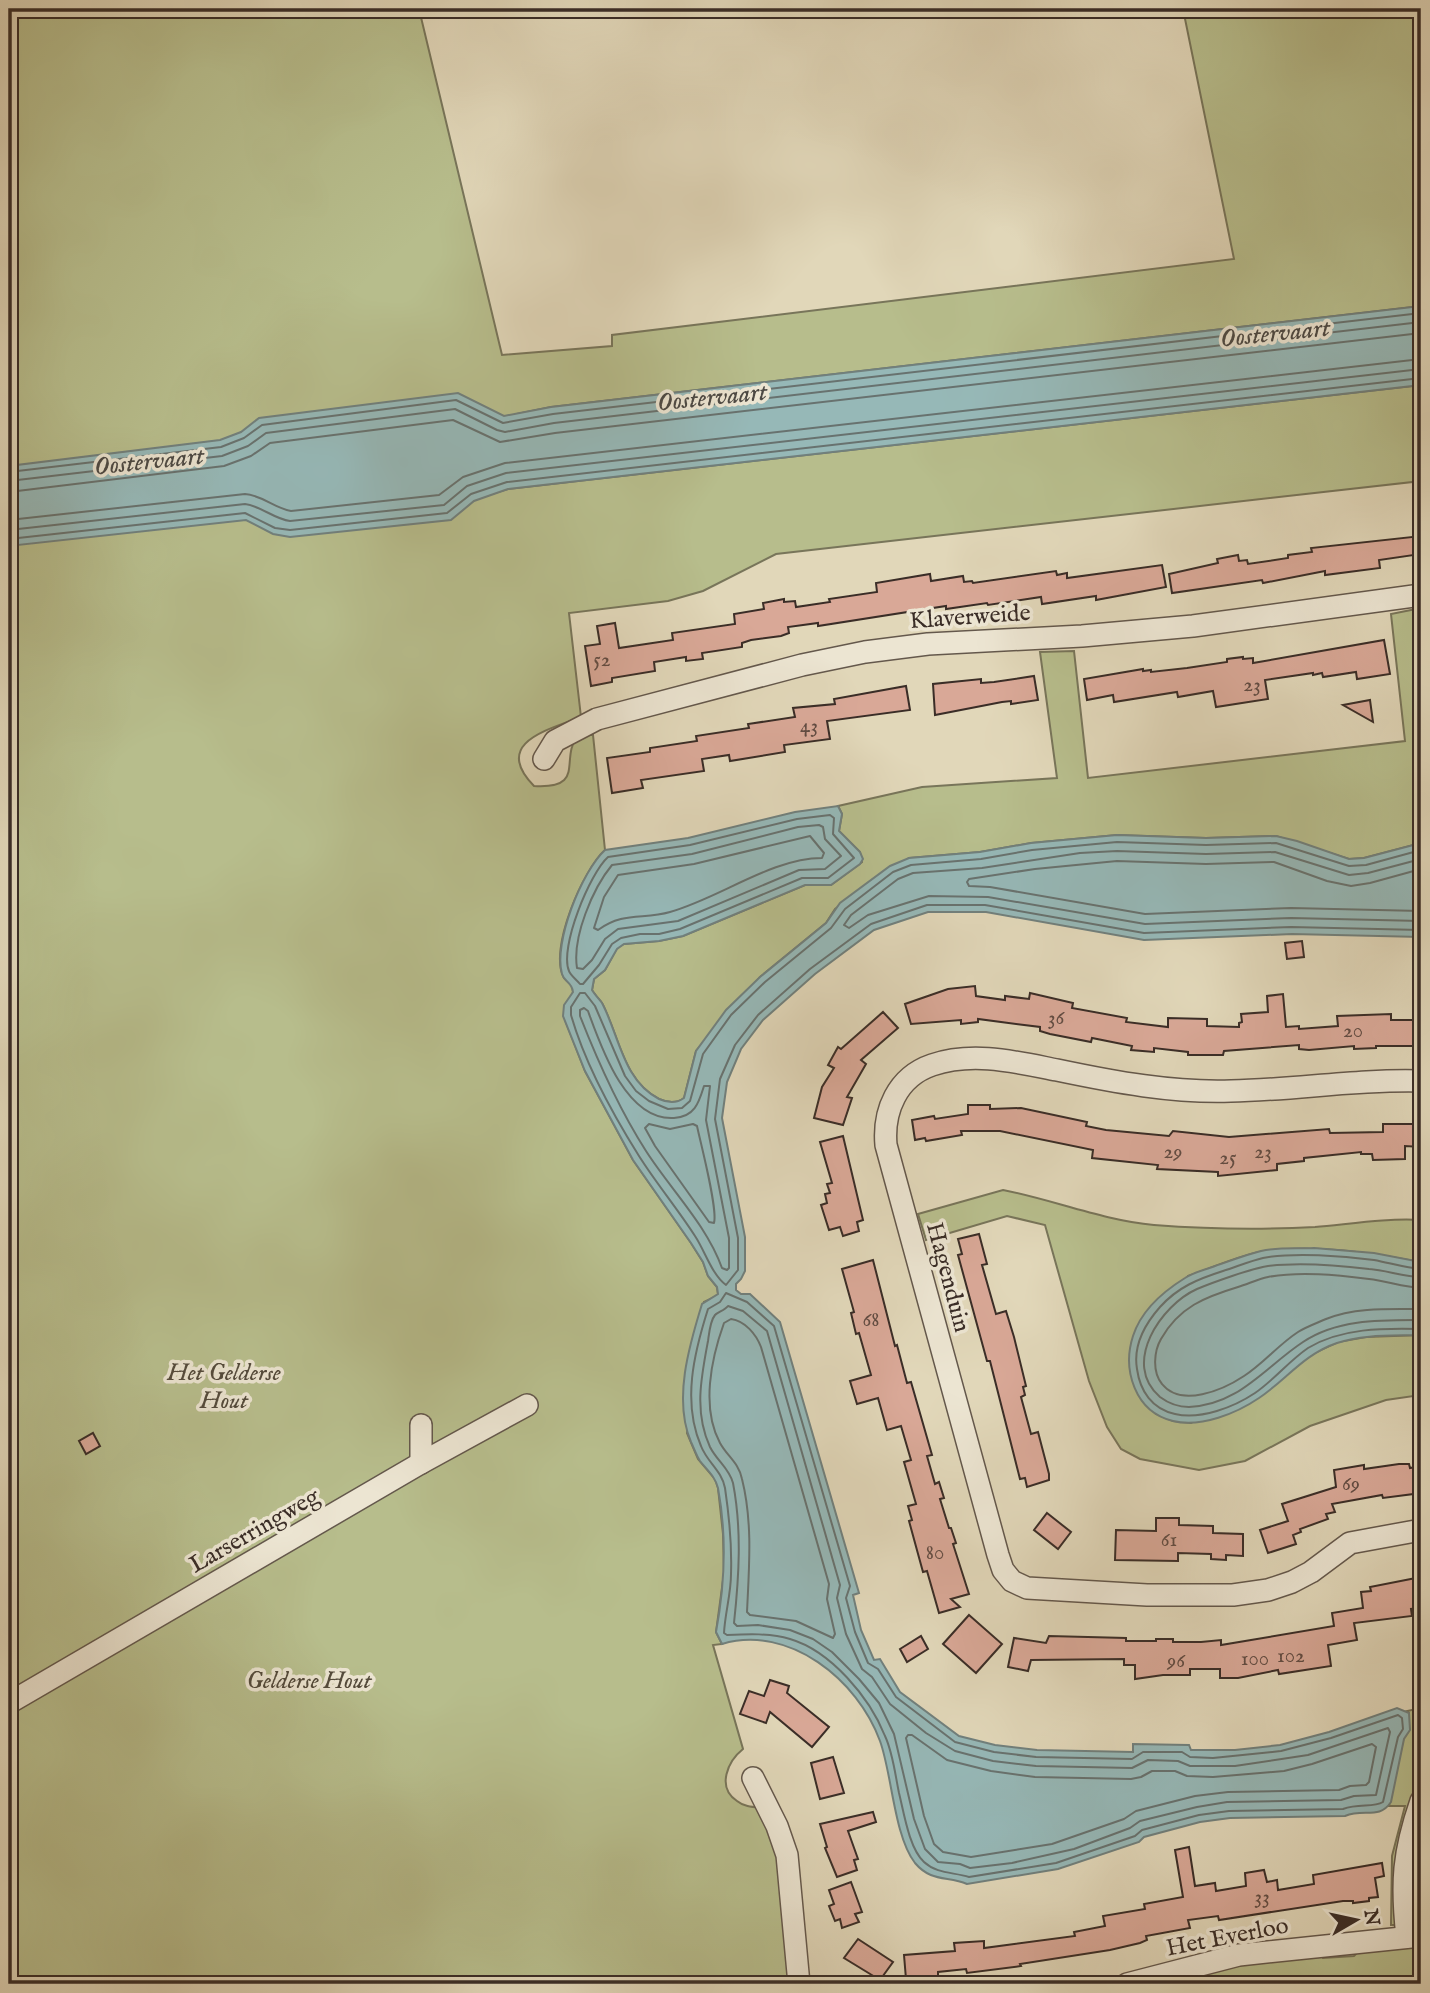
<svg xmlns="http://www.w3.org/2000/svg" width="1430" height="1993" font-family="'IM FELL English',serif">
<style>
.green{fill:#b7bd8c;stroke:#78755a;stroke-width:2}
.water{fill:#96b8b7;stroke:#71807d;stroke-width:2}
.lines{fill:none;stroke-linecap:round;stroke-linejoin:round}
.shore{stroke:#68726f;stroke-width:2}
.building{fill:#d9a897;stroke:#3a2d27;stroke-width:2}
.minor-casing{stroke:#64584c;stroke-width:24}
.minor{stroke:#ece5d2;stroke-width:21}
.labels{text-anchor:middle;stroke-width:7;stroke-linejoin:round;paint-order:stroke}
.number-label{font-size:21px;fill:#624c43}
.street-label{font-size:24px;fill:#3a2d27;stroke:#ece5d2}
.park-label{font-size:24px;font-style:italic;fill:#534a3b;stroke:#ece5d2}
.water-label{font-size:26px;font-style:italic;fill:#4c4944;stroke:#ece5d2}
</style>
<rect width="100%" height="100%" fill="#e1d7b9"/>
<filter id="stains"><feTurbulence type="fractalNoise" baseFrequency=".00286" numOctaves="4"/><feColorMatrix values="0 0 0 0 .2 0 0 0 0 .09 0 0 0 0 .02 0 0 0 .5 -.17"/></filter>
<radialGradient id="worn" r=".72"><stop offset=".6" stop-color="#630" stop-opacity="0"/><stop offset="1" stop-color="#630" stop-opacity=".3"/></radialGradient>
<g class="green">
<path d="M9 9H419L502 355 612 346V335L1234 259 1183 9H1421V306L551 407 516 414 488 495 508 489 1421 385V481L776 554 703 591 668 601 569 613 581 717C547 730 492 743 534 786 587 789 559 759 578 735H593L605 850C583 870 548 950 564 978 566 981 570 983 572 985L573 992 565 1020 585 1071 633 1160 691 1243 703 1262 708 1276 717 1287 718 1294 715 1297 704 1302 687 1433 698 1459 715 1479 718 1488 723 1534 724 1573 716 1632 722 1644 713 1645 743 1749C728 1761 716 1787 737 1801 744 1807 755 1807 764 1808L778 1846 790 1984H9Z"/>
<path d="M1421 608V843L1364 858 1349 859 1276 836 1206 838 1117 835 1031 843 980 852 909 858 835 909 826 923 760 977 696 1051 684 1098C676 1104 668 1103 659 1099 623 1081 619 1035 602 1003 599 999 595 995 592 990L594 979 605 970 617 948 624 944 659 941 683 936 805 885H831L862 862 860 852 839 831 842 814 838 806 922 787 1057 778 1040 652 1074 651 1088 778 1405 741 1391 614Z"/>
<path d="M1003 1190C1054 1200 1102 1220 1154 1225 1207 1229 1262 1230 1315 1227 1350 1224 1386 1218 1421 1220V1262C1370 1253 1317 1244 1265 1251 1242 1254 1212 1268 1188 1276L1156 1414 1173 1421 1191 1423 1289 1372 1312 1354 1338 1342 1366 1337 1421 1335V1395L1386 1400 1310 1426 1245 1461 1199 1470 1140 1459 1121 1449 1107 1427 1089 1381 1045 1225 1007 1216 926 1240 918 1214Z"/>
<polygon points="1421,1708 1421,1771 1401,1835 1397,1925 1391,1925 1392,1856 1405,1806 1389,1806 1409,1713 1407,1711"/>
<polygon points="1421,1943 1421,1984 1163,1984 1250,1959 1319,1952 1323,1958 1354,1956 1361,1949"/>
</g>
<g class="water">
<polygon points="1421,306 1421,385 508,489 474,501 451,520 290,537 273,534 246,520 9,546 9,466 220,440 241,432 259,418 458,393 504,416 551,407"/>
<path d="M838 806 842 814 839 831 860 852 863 859 860 864 831 885H805L683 936 659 941 624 944 617 949 605 970 594 979 592 990C595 995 599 999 602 1003 619 1035 623 1081 659 1099 668 1103 676 1104 684 1098L696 1051 726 1010 760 977 826 923 840 903 890 866 909 858 980 852 1031 843 1117 835 1206 838 1276 836 1297 841 1349 859 1364 858 1421 843V937L1292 934 1144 940 986 912H928L874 930 815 974 763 1020 741 1049 727 1082 722 1118 745 1237V1271L741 1279 736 1284V1290L741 1294H750L780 1322 859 1593 853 1595 861 1630 874 1660 880 1659 900 1692 959 1736 995 1745 1037 1750 1133 1752V1744L1189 1745 1191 1750H1235L1280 1745 1329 1732 1397 1708 1409 1713 1410 1730 1404 1739 1391 1802C1379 1820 1364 1808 1345 1816L1230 1818 1200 1822 1144 1837 1139 1842 1058 1869 967 1884C947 1876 931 1882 915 1863 894 1836 892 1774 880 1741 858 1680 789 1624 722 1644L716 1632C725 1584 727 1536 718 1488 715 1476 707 1470 700 1461 696 1455 694 1448 691 1442 673 1400 689 1346 702 1304L718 1294 717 1287 708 1276 703 1262 691 1243 633 1160 585 1071 563 1016 564 1005 573 992C572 982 564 982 562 974 553 943 582 871 605 850L688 838 795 812Z"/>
<path d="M1314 1248 1374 1253 1421 1262V1335C1394 1336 1363 1334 1337 1343 1304 1354 1286 1380 1259 1398 1237 1413 1201 1428 1173 1421 1135 1412 1122 1370 1133 1336 1141 1311 1164 1291 1185 1278 1194 1272 1205 1270 1215 1266 1230 1261 1245 1255 1261 1251 1277 1247 1297 1249 1314 1248Z"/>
</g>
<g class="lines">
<g class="shore">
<polyline points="9,472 221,447 244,438 262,425 456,400 503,423 553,414 1421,313"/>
<polyline points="9,481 222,456 248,446 266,433 455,409 497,430 505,432 554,423 1421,322"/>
<polyline points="9,492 224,466 251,456 270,443 453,420 500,442 555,433 1421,333"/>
<path d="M9 520 245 494C262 495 274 508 291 511L439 495 463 477 505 463 1421 359"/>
<path d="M9 530 245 504C261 506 274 519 290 521L444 505 467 486 506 473 1421 369"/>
<polyline points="9,539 245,513 275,528 290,530 447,513 471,494 507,482 1421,378"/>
<path d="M830 815 834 818 833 834 854 858 828 878H802L680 929 659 934H640L621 938 612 944 599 965 583 984H580C577 980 570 975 569 971 559 948 590 873 608 857L690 845 797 819Z"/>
<path d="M819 825 823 827 825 839 841 856 825 869 799 870 678 921 618 929 605 939 592 960 583 969 577 968C572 937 593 888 612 865L692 854 798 827Z"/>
<path d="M810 836 824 853 822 858C772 858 720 898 670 912 643 920 624 911 598 930L594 928 604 897 618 875 694 864Z"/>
<path d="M1421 850 1366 865 1349 866 1276 843 1206 845 1117 842 1032 850 981 859 911 865 893 872 845 909 831 928 765 982 731 1015 703 1054 690 1101 682 1108 668 1109 649 1101 636 1091 625 1076 595 1006 585 993H580L571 1007V1015C585 1064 612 1113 639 1156 656 1183 677 1208 695 1236 705 1251 712 1275 726 1285L738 1270V1238L715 1119 720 1079 735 1045 758 1015 810 969 871 924 927 905H985L1144 933 1291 927 1421 930"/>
<polyline points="1421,859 1368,873 1349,875 1275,852 1206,854 1117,851 1080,853 982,868 913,873 898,879 851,915 844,925 849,928 868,915 929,896 988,897 1145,924 1291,918 1421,921"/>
<polyline points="1421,869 1370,883 1351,886 1327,881 1274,862 1206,864 1117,861 1035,869 969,879 967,882 969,886 990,887 1145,914 1291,908 1421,911"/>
<path d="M584 1008 588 1011C601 1047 626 1121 674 1118 695 1117 699 1102 704 1086H710L706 1120 729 1238V1268L727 1270 722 1268C706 1224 671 1190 646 1151 619 1109 598 1062 580 1016V1010Z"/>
<path d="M649 1124 670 1129 693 1124 697 1126C701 1145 718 1209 714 1223L709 1222 655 1146 645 1128Z"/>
<path d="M1421 1269C1406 1268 1390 1263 1374 1260 1344 1256 1294 1252 1263 1258 1250 1261 1236 1267 1223 1271 1198 1279 1178 1287 1160 1307 1145 1324 1133 1346 1137 1369 1140 1391 1152 1409 1175 1414 1201 1420 1234 1407 1255 1393 1274 1380 1289 1361 1308 1348 1341 1328 1383 1328 1421 1329"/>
<path d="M1421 1277C1404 1277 1386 1270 1369 1269 1336 1265 1301 1262 1268 1266 1250 1269 1214 1282 1197 1289 1161 1305 1121 1364 1160 1397 1168 1403 1179 1407 1189 1407 1239 1405 1265 1367 1303 1342 1337 1319 1381 1320 1421 1320"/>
<path d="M1421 1288C1404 1287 1386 1281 1369 1279 1337 1275 1300 1271 1268 1277 1258 1279 1248 1284 1238 1287 1205 1297 1179 1307 1161 1339 1154 1351 1152 1372 1162 1384 1181 1408 1223 1390 1244 1376 1263 1364 1278 1345 1298 1332 1306 1327 1317 1323 1326 1319 1355 1307 1391 1309 1421 1309"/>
<path d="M726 1293 747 1302 774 1326 850 1586 846 1598 855 1632 868 1663 878 1669 896 1697 955 1742 994 1752 1036 1757 1132 1759 1143 1752H1182L1190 1757 1213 1758 1281 1751 1331 1738 1398 1715 1402 1718 1403 1729 1398 1737 1383 1802C1373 1808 1359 1803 1343 1809L1229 1811 1199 1815 1142 1830 1135 1836 1056 1863 969 1877C953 1872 937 1874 924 1862 909 1848 904 1813 899 1793 895 1774 893 1753 885 1736 870 1698 831 1651 790 1639 770 1633 748 1634 727 1635L724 1633C725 1613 731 1594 731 1574 732 1546 729 1515 725 1488 722 1471 707 1462 701 1446 682 1402 694 1353 708 1309L720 1302Z"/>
<path d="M728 1306 743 1311 767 1331 840 1585 837 1598 846 1634 862 1669 872 1677 890 1704 926 1733 955 1751 993 1761 1036 1766 1132 1768 1148 1760 1178 1761 1190 1766H1235L1308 1755 1388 1728 1390 1732 1376 1795 1354 1796 1341 1800 1227 1802 1197 1807 1140 1821 1130 1828 1074 1849 1012 1863 970 1868 960 1864 938 1862 925 1849 914 1819 894 1734 879 1703 859 1679 832 1652 813 1639 790 1630 758 1625 737 1626 734 1623C739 1577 742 1530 733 1483 729 1468 717 1461 710 1447 694 1412 701 1378 708 1341 709 1334 710 1321 715 1315 718 1312 725 1310 728 1306Z"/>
<path d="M731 1319C745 1321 756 1334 761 1347L829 1584 827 1599 835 1634 833 1638 796 1621 750 1615 747 1612C749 1568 753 1523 742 1479 739 1463 727 1456 720 1443 701 1408 711 1359 724 1323Z"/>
<polygon points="908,1735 912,1735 947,1760 991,1771 1035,1777 1131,1779 1141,1777 1152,1771 1175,1771 1187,1776 1213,1777 1284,1771 1312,1764 1372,1744 1376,1747 1369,1782 1366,1785 1350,1786 1339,1790 1228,1792 1195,1796 1136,1811 1124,1819 1052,1844 971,1857 943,1852 934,1844 924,1816 906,1738"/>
</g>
</g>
<g class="building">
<polygon points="1421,536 1421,554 1379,560 1380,568 1325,575 1325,571 1263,583 1262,580 1172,593 1169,574 1218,563 1217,559 1238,555 1239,561 1247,560 1248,564 1288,558 1288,555 1312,552 1311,548"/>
<polygon points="1162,565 1166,587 1096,600 1096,596 1042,604 1041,597 988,605 987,603 946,609 946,606 818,626 818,623 788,627 789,633 781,636 751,640 742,643 742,647 702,653 703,659 686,661 686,657 654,662 655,671 612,678 612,682 591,686 585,646 600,644 597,626 615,623 619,648 673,640 672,633 735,624 734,614 764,609 763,603 784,599 784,602 795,601 796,607 830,602 829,599 877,592 876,583 930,574 931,581 963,576 964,582 972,581 973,583 1056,571 1057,575 1067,573 1067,578"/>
<polygon points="1384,640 1390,674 1357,679 1356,672 1323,677 1322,673 1313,675 1313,673 1265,680 1268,699 1216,707 1213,691 1178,697 1177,692 1114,702 1113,695 1087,700 1084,679 1143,669 1143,671 1151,670 1151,672 1187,668 1227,662 1227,659 1243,657 1243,659 1253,658 1253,663"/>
<polygon points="1034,676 1038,700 1011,704 1011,701 1002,702 935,715 933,684 981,679 981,683 994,682"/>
<polygon points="906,686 910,710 827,721 830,739 784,745 785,752 730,761 729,755 702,759 704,771 641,780 643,788 612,793 607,758 650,752 650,748 697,741 696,736 749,728 748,724 795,717 793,708 835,704 834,699"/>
<polygon points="1370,700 1373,722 1343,705"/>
<polygon points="1302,941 1304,957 1287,959 1285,943"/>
<polygon points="975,986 976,996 1005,1000 1005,996 1029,999 1030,993 1073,1003 1072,1008 1127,1018 1126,1022 1168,1027 1168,1018 1207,1019 1207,1026 1239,1027 1239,1023 1242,1022 1241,1014 1268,1012 1267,996 1283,994 1286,1027 1299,1026 1299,1029 1338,1026 1337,1016 1391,1014 1391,1020 1421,1020 1421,1042 1420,1046 1376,1046 1376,1048 1354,1049 1354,1046 1309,1050 1299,1049 1299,1045 1224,1051 1223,1055 1188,1055 1188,1052 1154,1048 1154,1052 1131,1050 1132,1046 1092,1038 1091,1042 1050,1034 1040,1031 1040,1027 978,1019 978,1022 961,1024 961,1020 911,1024 905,1004 948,989"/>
<polygon points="883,1012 898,1028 861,1060 866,1064 847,1097 852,1098 843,1125 814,1118 822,1087 834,1068 828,1065 838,1047 841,1049"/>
<polygon points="968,1105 990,1105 990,1109 1021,1108 1087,1122 1086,1126 1106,1130 1169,1136 1173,1131 1229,1137 1329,1129 1330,1133 1383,1132 1383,1124 1421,1124 1421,1147 1405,1146 1405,1159 1373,1160 1372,1154 1361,1154 1361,1152 1304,1158 1304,1161 1277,1164 1277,1170 1218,1176 1218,1172 1157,1169 1158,1165 1092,1158 1093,1150 1000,1131 961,1131 962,1135 926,1141 925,1138 915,1140 912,1120 934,1116 935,1119 968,1114"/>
<polygon points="843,1136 863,1220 857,1222 859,1231 843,1236 840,1227 829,1230 821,1205 827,1203 825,1194 830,1193 827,1184 832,1183 820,1142"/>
<polygon points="979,1234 987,1264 982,1265 996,1314 1006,1311 1014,1337 1026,1386 1023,1387 1025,1395 1021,1397 1031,1434 1038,1432 1049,1474 1049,1480 1027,1487 1025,1478 1020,1479 990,1361 987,1361 958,1255 962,1254 958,1239"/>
<polygon points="873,1260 895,1346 897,1345 907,1383 911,1382 932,1455 927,1456 935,1484 939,1482 944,1498 940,1499 949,1528 951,1528 956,1543 953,1544 969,1594 951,1599 960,1607 939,1613 927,1571 923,1572 909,1521 912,1520 908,1506 916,1504 904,1462 911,1460 901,1426 887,1430 878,1398 857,1404 850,1381 871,1375 859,1333 856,1334 851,1313 854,1312 842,1269"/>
<polygon points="93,1433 100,1446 86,1454 79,1441"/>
<polygon points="1399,1464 1409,1464 1410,1468 1421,1466 1421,1493 1383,1498 1382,1495 1332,1504 1335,1512 1326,1514 1328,1519 1300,1529 1301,1532 1293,1535 1296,1544 1268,1553 1260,1530 1288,1521 1282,1504 1336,1487 1334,1470 1364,1465 1364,1469"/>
<polygon points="1047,1513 1071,1532 1058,1549 1034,1530"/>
<polygon points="1156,1518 1179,1518 1179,1525 1213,1526 1213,1533 1243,1534 1243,1556 1226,1555 1226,1560 1211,1559 1211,1554 1178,1553 1178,1561 1115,1560 1116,1530 1156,1531"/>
<polygon points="1421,1577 1421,1608 1411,1609 1412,1616 1354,1623 1357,1640 1328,1645 1331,1666 1279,1674 1278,1670 1238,1678 1220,1678 1220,1669 1190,1669 1190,1675 1163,1675 1135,1679 1135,1665 1124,1665 1124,1659 1031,1660 1028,1671 1008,1667 1014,1638 1046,1643 1049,1636 1126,1638 1126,1641 1156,1641 1156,1639 1173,1639 1173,1642 1201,1642 1221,1640 1221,1645 1334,1626 1332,1613 1363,1608 1361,1592 1371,1591 1370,1587"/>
<polygon points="969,1615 1002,1644 976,1673 943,1644"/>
<polygon points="921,1636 928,1649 907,1662 900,1649"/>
<polygon points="770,1680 789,1686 787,1693 829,1727 812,1747 770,1712 766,1723 740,1714 749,1691 764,1696"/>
<polygon points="833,1757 844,1793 820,1799 811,1763"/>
<polygon points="873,1812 876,1822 848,1831 858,1859 854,1860 857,1870 837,1877 825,1848 827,1847 820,1824"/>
<polygon points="1189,1847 1195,1886 1215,1883 1216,1891 1246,1886 1245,1873 1264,1870 1267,1882 1277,1880 1278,1890 1314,1884 1313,1875 1382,1863 1384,1876 1375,1878 1378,1897 1369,1898 1369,1901 1353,1903 1353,1901 1343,1901 1219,1920 1218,1916 1188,1920 1190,1928 1146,1936 1147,1940 1140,1943 1110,1950 1020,1964 1021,1966 967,1973 966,1969 938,1972 938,1976 906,1979 904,1955 955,1951 954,1943 984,1941 984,1948 1075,1936 1074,1932 1105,1926 1103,1916 1145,1909 1144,1904 1183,1897 1175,1850"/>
<polygon points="851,1882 862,1912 855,1914 859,1922 842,1928 840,1919 835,1921 829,1906 834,1904 829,1890"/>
<polygon points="858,1939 893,1962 880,1980 844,1958"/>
</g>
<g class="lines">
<defs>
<g id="minor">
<polyline points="544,759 555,741 597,719 802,665 865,652 928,644 1082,636 1193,626 1421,595"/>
<path d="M1421 1081C1357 1079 1294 1090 1231 1091 1173 1093 1114 1082 1057 1070 1016 1062 973 1051 932 1065 897 1077 883 1111 886 1145L998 1555 1003 1570 1012 1581 1027 1588 1147 1595H1233L1268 1590 1292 1582 1311 1572 1350 1543 1421 1530"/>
<polyline points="421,1463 421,1425"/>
<polyline points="9,1703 421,1463 527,1405"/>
<polyline points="753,1778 777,1826 787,1855 799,1984"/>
<path d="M1407 1937C1401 1883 1403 1853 1421 1801"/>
<polyline points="1127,1984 1239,1955 1421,1936"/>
</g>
</defs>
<use href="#minor" class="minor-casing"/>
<use href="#minor" class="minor"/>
</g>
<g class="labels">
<g class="number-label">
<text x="602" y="666">52</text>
<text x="1252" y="691">23</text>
<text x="809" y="732">43</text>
<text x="1056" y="1024">36</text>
<text x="1353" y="1037">20</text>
<text x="1173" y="1158">29</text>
<text x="1263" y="1158">23</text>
<text x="1228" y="1164">25</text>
<text x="871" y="1326">68</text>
<text x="1351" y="1490">69</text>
<text x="1169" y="1546">61</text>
<text x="935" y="1559">80</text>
<text x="1291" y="1662">102</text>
<text x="1255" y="1665">100</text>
<text x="1176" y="1667">96</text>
<text x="1262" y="1903">33</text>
</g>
<g class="street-label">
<text transform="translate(970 616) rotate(-4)" y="8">Klaverweide</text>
<text transform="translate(949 1277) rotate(75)" y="8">Hagenduin</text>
<text transform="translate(254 1530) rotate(-30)" y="8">Larserringweg</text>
<text transform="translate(1227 1936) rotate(-11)" y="8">Het Everloo</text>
</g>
<g class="park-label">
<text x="224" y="1380">Het Gelderse<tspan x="224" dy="28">Hout</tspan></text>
<text x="309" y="1688">Gelderse Hout</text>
</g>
<g class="water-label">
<text transform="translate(1275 332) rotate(-6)" y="9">Oostervaart</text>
<text transform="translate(712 396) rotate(-6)" y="9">Oostervaart</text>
<text transform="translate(149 460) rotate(-6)" y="9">Oostervaart</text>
</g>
</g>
<rect width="1430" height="1993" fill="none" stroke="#e1d7b9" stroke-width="35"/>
<rect x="10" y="10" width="1409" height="1972" fill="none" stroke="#3a2d27" stroke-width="3.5"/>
<rect x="18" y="18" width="1395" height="1958" fill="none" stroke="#3a2d27" stroke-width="2"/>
<g transform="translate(1356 1920) rotate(81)" stroke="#ece5d2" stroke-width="5" paint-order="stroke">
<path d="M0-5L12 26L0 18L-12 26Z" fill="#3a2d27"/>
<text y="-10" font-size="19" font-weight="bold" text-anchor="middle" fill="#3a2d27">N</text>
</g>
<rect width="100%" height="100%" filter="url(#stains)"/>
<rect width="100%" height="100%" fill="url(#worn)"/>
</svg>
